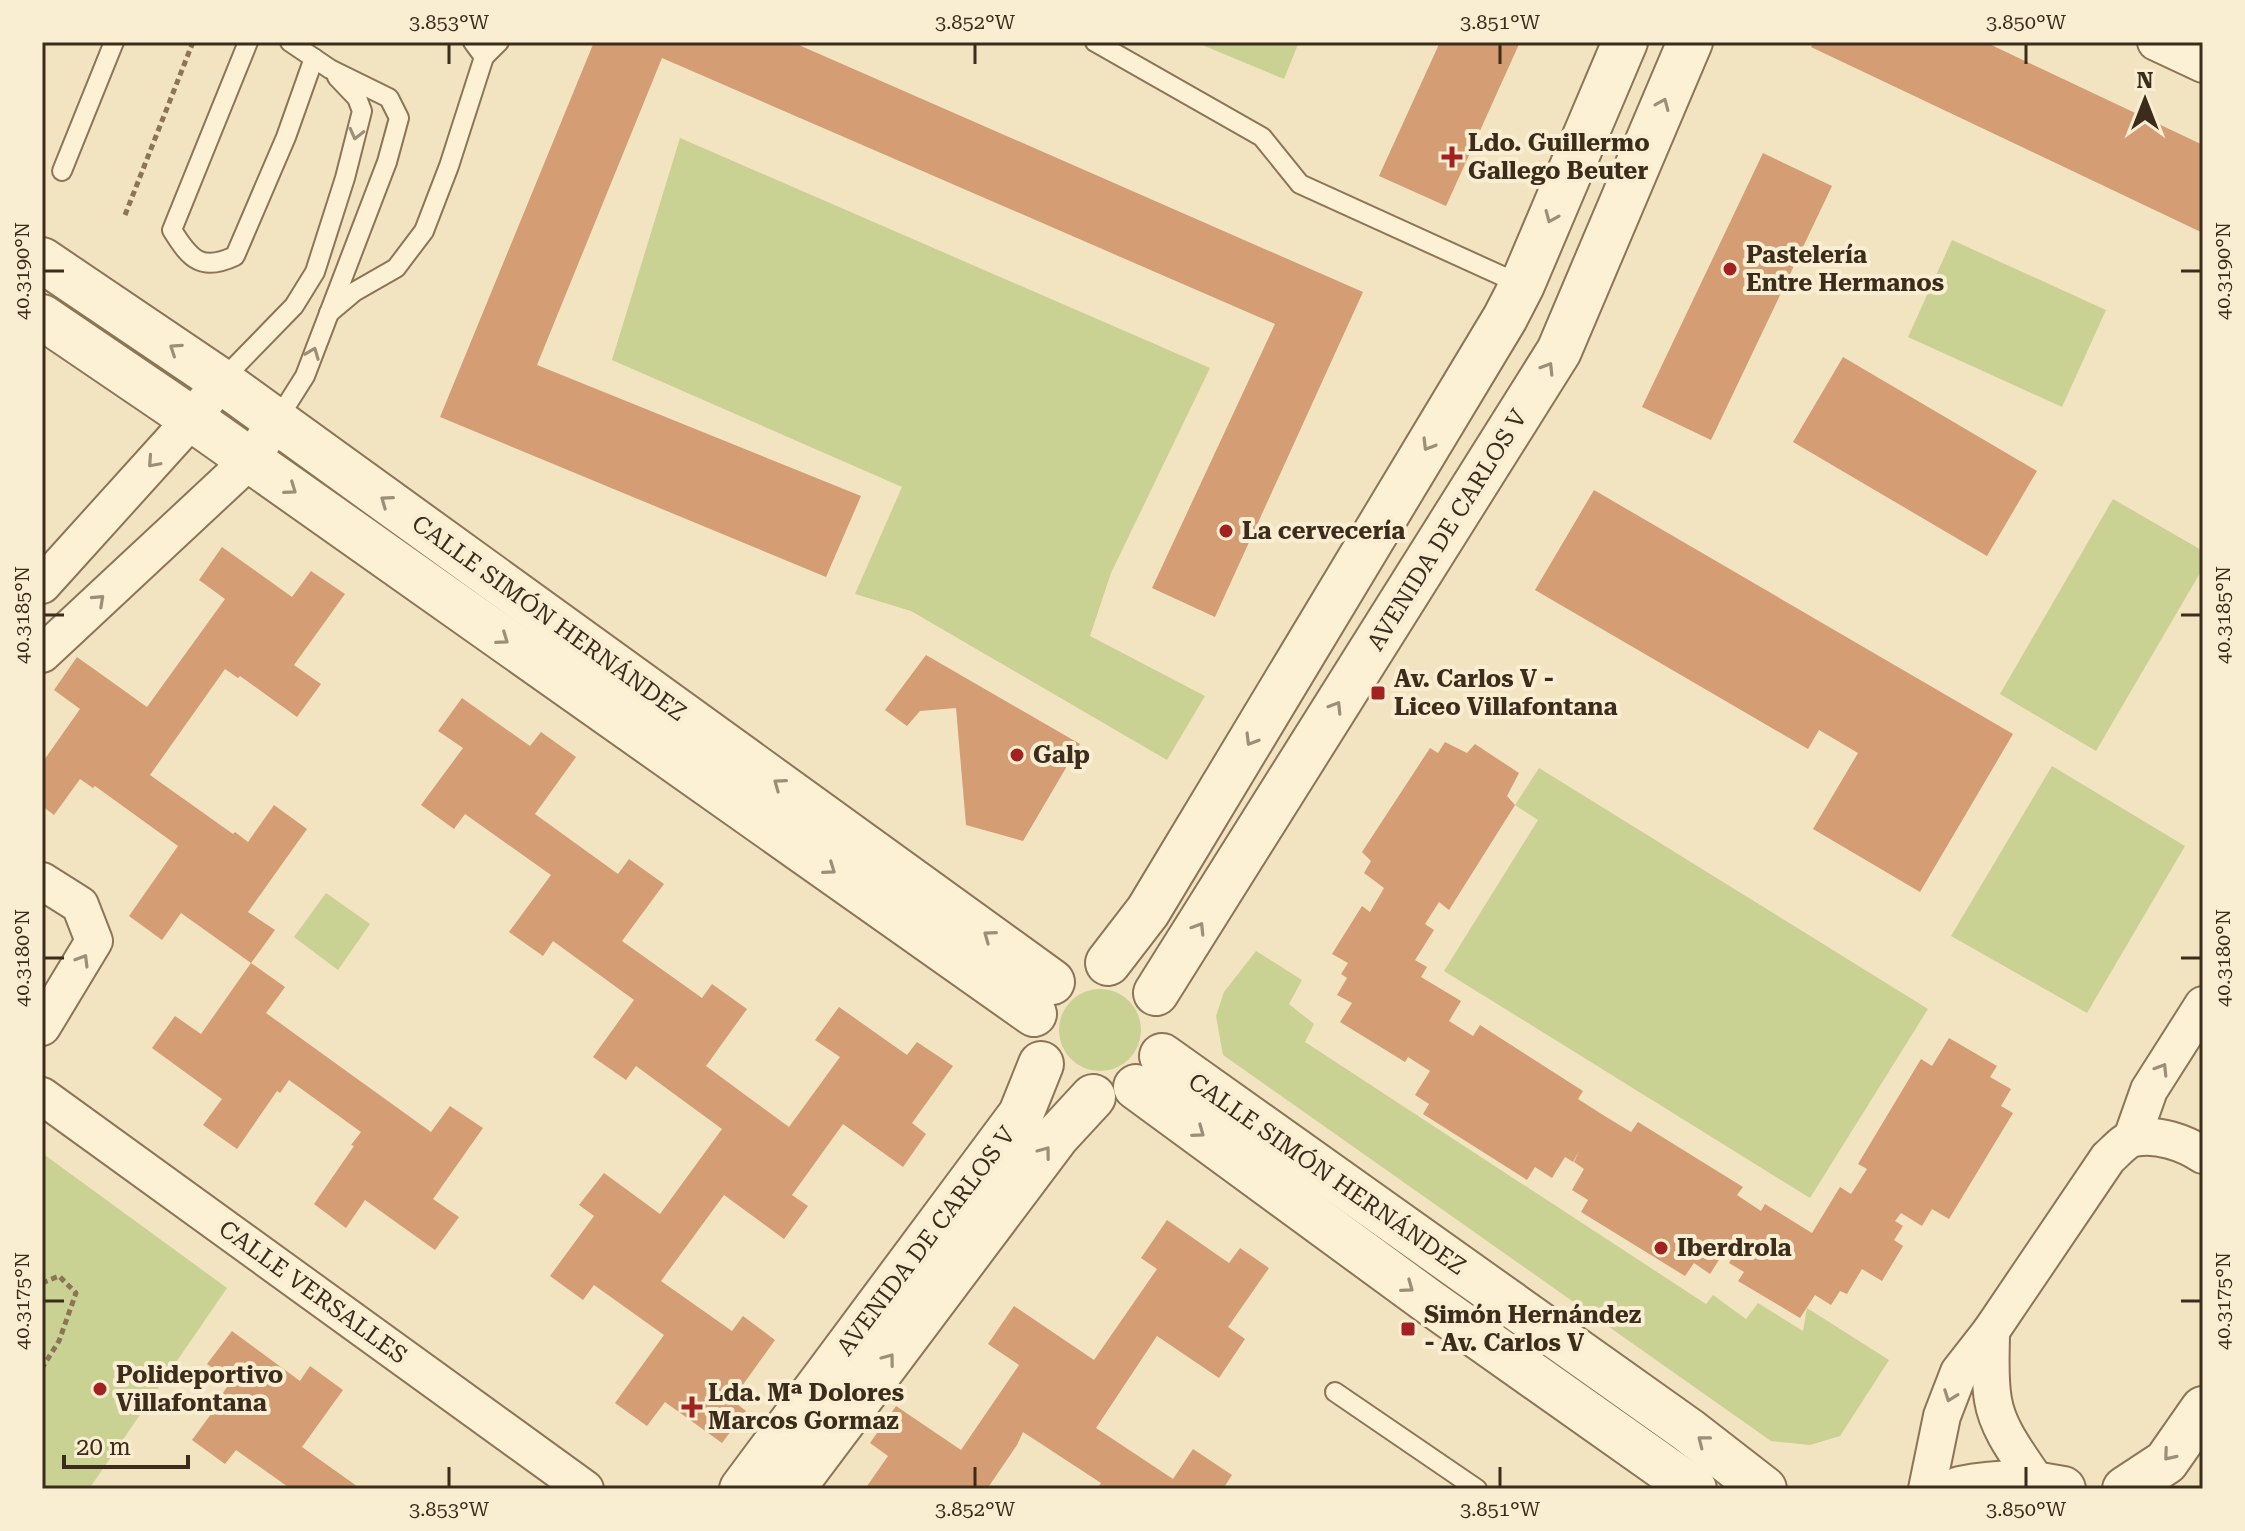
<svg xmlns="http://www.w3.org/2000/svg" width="2245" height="1531" font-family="'Roboto Serif',serif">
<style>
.green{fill:#c9d193}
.building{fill:#d49d73}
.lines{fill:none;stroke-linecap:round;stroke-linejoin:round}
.service-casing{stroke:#8d7456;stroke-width:22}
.minor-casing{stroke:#8d7456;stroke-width:40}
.tertiary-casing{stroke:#8d7456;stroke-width:48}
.path{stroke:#8d7456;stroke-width:5;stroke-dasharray:6 4;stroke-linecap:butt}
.service{stroke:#fcf1d5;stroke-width:18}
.minor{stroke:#fcf1d5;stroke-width:36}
.tertiary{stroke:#fcf1d5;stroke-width:44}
.oneway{stroke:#9c8e78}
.ticks{fill:none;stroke:#3b2c1c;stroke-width:3}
.poi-dot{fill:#a22221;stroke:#f9eed1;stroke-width:3}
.labels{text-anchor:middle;stroke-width:8;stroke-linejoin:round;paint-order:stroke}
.poi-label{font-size:24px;font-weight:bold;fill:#3b2c1c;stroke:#f9eed1;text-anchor:start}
.street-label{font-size:24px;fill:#3b2c1c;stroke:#f9eed1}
.neatline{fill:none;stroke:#3b2c1c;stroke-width:3}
.ticks-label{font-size:20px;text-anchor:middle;fill:#3b2c1c}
</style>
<rect width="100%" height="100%" fill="#f2e4c1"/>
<g class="green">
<polygon points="1195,42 1299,42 1284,79"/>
<polygon points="680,138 1210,368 1111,573 1090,636 1205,696 1167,760 911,611 855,594 902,487 612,360"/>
<polygon points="1952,240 2106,310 2062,407 1908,337"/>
<polygon points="2113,499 2203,551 2203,568 2096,751 2000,694"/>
<polygon points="2052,766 2185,846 2087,1013 1951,936"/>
<polygon points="1539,768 1928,1009 1810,1198 1444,971 1538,820 1515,805"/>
<polygon points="326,893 370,924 338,970 294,937"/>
<polygon points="1256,951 1302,980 1289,1004 1314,1024 1305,1042 1706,1304 1713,1295 1746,1319 1758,1303 1803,1331 1807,1308 1889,1360 1840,1436 1810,1445 1771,1441 1223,1055 1216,1016 1224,992"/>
<circle cx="1100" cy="1030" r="41"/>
<polygon points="42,1153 227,1288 89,1489 42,1489"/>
</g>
<g class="building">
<polygon points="594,42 792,42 1363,292 1215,617 1152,588 1275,324 662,58 537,365 861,496 826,577 440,417"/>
<polygon points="1440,42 1520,42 1446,206 1379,176"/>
<polygon points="1814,42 1985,42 2203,145 2203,233 1811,47"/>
<polygon points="1763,153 1832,186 1711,440 1642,407"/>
<polygon points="1843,357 2037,471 1987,556 1793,442"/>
<polygon points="1594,490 2013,734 1920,892 1813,829 1858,753 1819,730 1808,749 1535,590"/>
<polygon points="222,547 292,597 311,571 345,594 294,665 321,684 297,717 240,676 238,678 225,669 150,775 233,834 235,832 248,842 274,805 307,829 248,912 275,930 251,963 181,913 162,940 129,916 178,846 95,786 93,788 80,779 54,815 42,806 42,763 80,709 54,690 77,657 147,707 225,599 199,580"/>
<polygon points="926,655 1080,744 1023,841 966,825 956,708 920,711 907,726 885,710"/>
<polygon points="462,698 530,746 541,732 576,757 535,814 618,874 629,859 664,884 622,941 702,998 712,984 747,1009 706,1066 789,1127 840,1057 815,1040 839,1007 907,1055 917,1042 953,1066 912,1123 926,1134 903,1167 843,1124 792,1195 808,1206 784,1239 724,1195 661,1281 732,1331 743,1316 775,1340 732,1400 746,1411 722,1443 665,1402 647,1426 615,1403 664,1335 594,1285 583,1300 550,1276 594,1216 579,1205 604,1173 660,1214 722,1129 636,1066 626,1080 593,1057 634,1000 553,941 543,956 509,932 551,875 465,814 454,829 421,805 463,748 438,731"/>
<polygon points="1445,742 1467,753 1475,744 1519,773 1507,796 1515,805 1449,910 1439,902 1425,924 1434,930 1415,960 1427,967 1421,977 1461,1001 1449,1021 1473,1036 1480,1025 1583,1091 1578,1099 1603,1115 1631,1132 1638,1122 1743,1187 1737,1195 1761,1211 1765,1204 1812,1233 1840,1187 1851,1194 1867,1169 1858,1164 1921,1059 1932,1066 1949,1038 1997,1066 1990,1077 2011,1089 2001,1106 2013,1113 1949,1219 1932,1209 1922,1226 1901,1213 1895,1221 1903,1226 1894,1240 1903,1246 1882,1281 1862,1269 1847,1294 1840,1291 1831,1305 1815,1295 1800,1318 1738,1281 1744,1272 1729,1263 1732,1258 1724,1252 1710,1274 1694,1263 1685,1276 1581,1212 1588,1200 1572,1190 1584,1169 1574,1162 1579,1151 1573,1162 1565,1157 1552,1178 1535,1167 1527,1180 1423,1114 1429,1104 1415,1095 1430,1071 1408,1057 1405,1062 1340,1022 1352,1003 1337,995 1347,978 1341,974 1348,963 1332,954 1362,906 1370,912 1384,888 1364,873 1371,861 1362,852 1430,748 1438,753"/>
<polygon points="251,963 285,987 266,1013 349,1073 431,1132 450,1106 483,1128 433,1199 459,1217 435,1250 365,1200 346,1228 314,1204 354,1146 351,1145 361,1132 289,1080 280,1093 277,1091 237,1149 203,1125 222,1099 152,1048 175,1016 201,1034"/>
<polygon points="1167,1220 1229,1263 1240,1248 1269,1268 1228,1327 1245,1339 1219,1378 1157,1336 1096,1428 1173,1479 1193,1449 1232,1475 1223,1489 1097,1489 1101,1483 1023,1432 1017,1445 987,1489 865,1489 888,1456 870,1443 896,1406 961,1450 1019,1365 988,1344 1014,1306 1094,1360 1157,1269 1141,1258"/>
<polygon points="232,1331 300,1381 310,1366 343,1390 302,1447 361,1489 291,1489 236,1450 225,1464 192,1440 225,1395 223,1393 231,1381 207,1364"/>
</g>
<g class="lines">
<defs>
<g id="service">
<path d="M248 42 172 230C190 259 201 272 235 256L286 137 314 58"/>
<polyline points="1095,42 1262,137 1300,184 1522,285"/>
<polyline points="484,57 499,42"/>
<polyline points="62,171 114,42"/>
<polyline points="329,313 354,292 396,268 424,231 449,166 484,57 473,42"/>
<polyline points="221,381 294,306 315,272 345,178 362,111 357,98 337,77"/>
<polyline points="276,422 305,376 387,162 399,118 389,98 330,69 290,42"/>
<polyline points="1335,1392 1477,1489"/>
</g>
<g id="minor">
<polyline points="2156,42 2203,64"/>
<polyline points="42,585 192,419 221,381"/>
<polyline points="42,654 250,460 276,422"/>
<polyline points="42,881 80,905 94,941 42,1027"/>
<polyline points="42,1096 585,1489"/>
<polyline points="2132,1138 2149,1090 2203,1005"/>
<path d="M1991 1331C1991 1353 1989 1378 1993 1400 1998 1431 2021 1458 2037 1483"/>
<path d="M1927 1489 1942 1416 1959 1372 1991 1331 2108 1158C2115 1152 2125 1140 2134 1138 2157 1133 2185 1143 2203 1155"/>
</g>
<g id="tertiary">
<polyline points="42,260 221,381 1052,982"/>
<polyline points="42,317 192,419 1034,1014"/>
<polyline points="1108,963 1148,911 1505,318 1522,285 1625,42"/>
<polyline points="1156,993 1559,351 1690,42"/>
<polyline points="1162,1056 1688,1430 1764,1489"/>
<polyline points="1136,1087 1428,1301 1694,1489"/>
<polyline points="742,1489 1021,1114 1041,1064"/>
<polyline points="792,1489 1057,1136 1093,1097"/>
<path d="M1960 1489C1995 1482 2028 1481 2063 1489"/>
<polyline points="2125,1489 2166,1462 2203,1409"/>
</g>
</defs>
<use href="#service" class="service-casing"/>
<use href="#minor" class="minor-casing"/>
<use href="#tertiary" class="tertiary-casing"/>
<g class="path">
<polyline points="125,215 193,42"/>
<polyline points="42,1283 59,1276 76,1293 59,1341 42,1368"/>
</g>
<use href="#service" class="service"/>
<use href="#minor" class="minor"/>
<use href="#tertiary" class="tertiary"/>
</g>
<defs><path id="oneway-chevron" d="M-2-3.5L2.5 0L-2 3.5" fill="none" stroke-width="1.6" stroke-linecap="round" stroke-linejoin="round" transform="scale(2)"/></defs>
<g class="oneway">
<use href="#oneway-chevron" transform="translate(1663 104) rotate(-67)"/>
<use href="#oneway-chevron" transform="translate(356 134) rotate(104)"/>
<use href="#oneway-chevron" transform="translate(1551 217) rotate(113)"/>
<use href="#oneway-chevron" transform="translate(175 349) rotate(-146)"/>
<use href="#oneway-chevron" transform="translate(313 353) rotate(-69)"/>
<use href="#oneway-chevron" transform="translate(1548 368) rotate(-58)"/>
<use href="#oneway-chevron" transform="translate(1428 445) rotate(121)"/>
<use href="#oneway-chevron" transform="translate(153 462) rotate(132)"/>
<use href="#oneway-chevron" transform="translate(291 489) rotate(35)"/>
<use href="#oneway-chevron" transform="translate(386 501) rotate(-144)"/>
<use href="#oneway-chevron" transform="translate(99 600) rotate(-43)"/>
<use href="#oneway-chevron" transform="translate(503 639) rotate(35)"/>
<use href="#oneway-chevron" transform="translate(1336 707) rotate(-58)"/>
<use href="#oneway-chevron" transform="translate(1251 740) rotate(121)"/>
<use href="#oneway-chevron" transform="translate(779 784) rotate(-144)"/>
<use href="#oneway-chevron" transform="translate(830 869) rotate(35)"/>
<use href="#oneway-chevron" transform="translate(1199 928) rotate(-58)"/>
<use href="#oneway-chevron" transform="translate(989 936) rotate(-144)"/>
<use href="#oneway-chevron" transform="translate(83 960) rotate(-59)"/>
<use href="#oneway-chevron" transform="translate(2162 1069) rotate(-58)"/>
<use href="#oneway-chevron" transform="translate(1199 1132) rotate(36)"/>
<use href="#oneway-chevron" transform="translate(1045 1152) rotate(-53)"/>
<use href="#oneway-chevron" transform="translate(1408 1287) rotate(36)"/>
<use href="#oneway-chevron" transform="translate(889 1359) rotate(-53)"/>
<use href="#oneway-chevron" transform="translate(1950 1396) rotate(110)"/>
<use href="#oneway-chevron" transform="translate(1703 1441) rotate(-142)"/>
<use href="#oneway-chevron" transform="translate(2169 1455) rotate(130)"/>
</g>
<path class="ticks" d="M449 44V64M975 44V64M1500 44V64M2026 44V64M44 271H64M2181 271H2201M44 615H64M2181 615H2201M44 958H64M2181 958H2201M44 1301H64M2181 1301H2201M449 1467V1487M975 1467V1487M1500 1467V1487M2026 1467V1487"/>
<g class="poi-dot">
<path d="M1448 145h8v8h8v8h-8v8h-8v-8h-8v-8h8z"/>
<circle cx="1730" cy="269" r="8"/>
<circle cx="1226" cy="531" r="8"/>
<rect x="1370" y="685" width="16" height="16" rx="4"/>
<circle cx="1017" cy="755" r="8"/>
<circle cx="1661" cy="1248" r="8"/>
<rect x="1400" y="1321" width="16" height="16" rx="4"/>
<circle cx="100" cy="1389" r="8"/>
<path d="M688 1395h8v8h8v8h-8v8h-8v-8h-8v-8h8z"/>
</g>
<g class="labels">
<g class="poi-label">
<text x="1468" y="151">Ldo. Guillermo<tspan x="1468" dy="28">Gallego Beuter</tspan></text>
<text x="1746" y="263">Pastelería<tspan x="1746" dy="28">Entre Hermanos</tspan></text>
<text x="1242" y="539">La cervecería</text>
<text x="1394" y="687">Av. Carlos V -<tspan x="1394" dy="28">Liceo Villafontana</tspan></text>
<text x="1033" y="763">Galp</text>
<text x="1677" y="1256">Iberdrola</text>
<text x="1424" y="1323">Simón Hernández<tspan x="1424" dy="28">- Av. Carlos V</tspan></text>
<text x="116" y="1383">Polideportivo<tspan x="116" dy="28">Villafontana</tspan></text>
<text x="708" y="1401">Lda. Mª Dolores<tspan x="708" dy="28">Marcos Gormaz</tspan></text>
</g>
<g class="street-label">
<text transform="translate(1447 530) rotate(-58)" y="8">AVENIDA DE CARLOS V</text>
<text transform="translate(549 618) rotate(36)" y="8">CALLE SIMÓN HERNÁNDEZ</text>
<text transform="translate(1327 1174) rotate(35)" y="8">CALLE SIMÓN HERNÁNDEZ</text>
<text transform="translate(926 1241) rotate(-53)" y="8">AVENIDA DE CARLOS V</text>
<text transform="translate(313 1292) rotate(36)" y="8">CALLE VERSALLES</text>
</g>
</g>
<rect width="2245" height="1531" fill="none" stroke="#f9eed1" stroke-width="88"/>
<g transform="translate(2145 100)" stroke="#f9eed1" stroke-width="6" paint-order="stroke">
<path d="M0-6L14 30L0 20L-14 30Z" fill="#3b2c1c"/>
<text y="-12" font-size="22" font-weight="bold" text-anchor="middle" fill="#3b2c1c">N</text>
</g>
<path d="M64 1455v12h124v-12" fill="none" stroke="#3b2c1c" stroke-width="4"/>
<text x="76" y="1455" font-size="24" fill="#3b2c1c" stroke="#f9eed1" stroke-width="6" paint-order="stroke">20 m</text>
<rect x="44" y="44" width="2157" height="1443" class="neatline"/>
<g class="ticks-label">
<text x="449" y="29">3.853°W</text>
<text x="975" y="29">3.852°W</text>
<text x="1500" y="29">3.851°W</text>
<text x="2026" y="29">3.850°W</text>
<text transform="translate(22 271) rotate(-90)" y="7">40.3190°N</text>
<text transform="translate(2223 271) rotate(-90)" y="7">40.3190°N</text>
<text transform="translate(22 615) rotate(-90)" y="7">40.3185°N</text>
<text transform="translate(2223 615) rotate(-90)" y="7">40.3185°N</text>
<text transform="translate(22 958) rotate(-90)" y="7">40.3180°N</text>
<text transform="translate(2223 958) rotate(-90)" y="7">40.3180°N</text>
<text transform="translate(22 1301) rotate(-90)" y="7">40.3175°N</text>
<text transform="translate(2223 1301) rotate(-90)" y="7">40.3175°N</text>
<text x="449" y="1516">3.853°W</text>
<text x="975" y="1516">3.852°W</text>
<text x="1500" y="1516">3.851°W</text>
<text x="2026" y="1516">3.850°W</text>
</g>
</svg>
